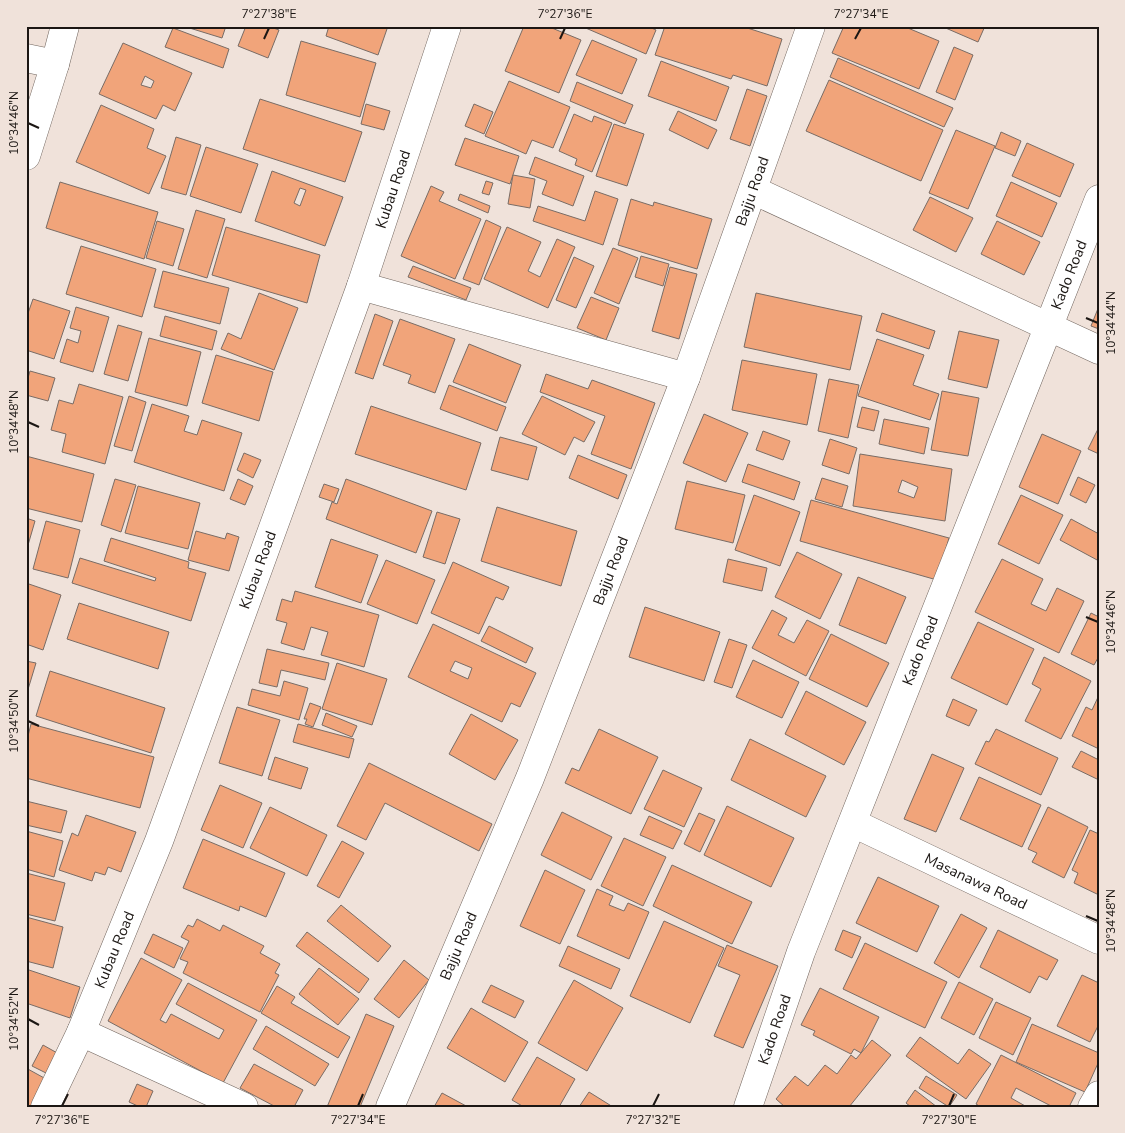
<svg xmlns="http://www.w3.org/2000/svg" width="1125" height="1133" font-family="'Nunito Sans',sans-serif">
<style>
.building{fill:#f1a47a;stroke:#796c65;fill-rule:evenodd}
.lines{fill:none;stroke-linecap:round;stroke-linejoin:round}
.minor-casing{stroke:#72665f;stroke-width:29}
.minor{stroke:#fff;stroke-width:28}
.ticks{fill:none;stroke:#1c1714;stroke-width:2}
.labels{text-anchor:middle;stroke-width:5;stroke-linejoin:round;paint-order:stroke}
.street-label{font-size:15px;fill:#1c1714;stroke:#f0e2da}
.neatline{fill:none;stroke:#1c1714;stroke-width:2}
.ticks-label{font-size:12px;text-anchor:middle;fill:#1c1714}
</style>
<rect width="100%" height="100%" fill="#f0e2da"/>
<g class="building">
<polygon points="183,26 226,26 222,38"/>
<polygon points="246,26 268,26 279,30 268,58 238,46"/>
<polygon points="329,26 388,26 378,55 326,36"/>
<polygon points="524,26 547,26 581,40 559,93 505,71"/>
<polygon points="581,26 647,26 656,30 646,54"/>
<polygon points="665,26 741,26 782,39 767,86 733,75 731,79 655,55"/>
<polygon points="844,26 903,26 939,41 919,89 832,53"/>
<polygon points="941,26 985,26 978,42"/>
<polygon points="173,28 229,49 223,68 165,47"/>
<polygon points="592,40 637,59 622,94 576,75"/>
<polygon points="301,41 376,63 360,117 286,95"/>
<path d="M123 43 192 73 175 111 163 105 156 119 99 94ZM145 76 154 81 151 88 141 85Z"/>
<polygon points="954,47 973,55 955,100 936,92"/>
<polygon points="838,58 953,108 944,127 830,77"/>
<polygon points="661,61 729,87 716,121 648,96"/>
<polygon points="829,80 943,130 921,181 806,131"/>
<polygon points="509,81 570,107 553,148 532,140 526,154 485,136"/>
<polygon points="577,82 633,105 625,124 570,101"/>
<polygon points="747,89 767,96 750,146 730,139"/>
<polygon points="260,99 362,132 345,182 243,149"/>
<polygon points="366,104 390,111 384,130 361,124"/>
<polygon points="474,104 493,112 484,134 465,126"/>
<polygon points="101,105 154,129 147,148 166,156 149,194 76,162"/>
<polygon points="678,111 717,130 708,149 669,130"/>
<polygon points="574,114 592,122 594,116 612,123 592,172 575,165 577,159 559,151"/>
<polygon points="614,124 644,134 627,186 596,176"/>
<polygon points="956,130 995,146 968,209 929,193"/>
<polygon points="1001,132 1021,141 1015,156 995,148"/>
<polygon points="176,137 201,145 186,195 161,188"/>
<polygon points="465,138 519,156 510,184 455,165"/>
<polygon points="1027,143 1074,164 1060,197 1012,176"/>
<polygon points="206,147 258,164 241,213 190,196"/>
<polygon points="535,157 584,176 573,206 542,194 547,181 529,174"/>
<path d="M272 171 343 197 325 246 255 221ZM300 188 306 190 300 206 294 203Z"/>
<polygon points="513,175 535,179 530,208 508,204"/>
<polygon points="486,181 493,183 489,195 482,193"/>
<polygon points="60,182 158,212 144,259 46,228"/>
<polygon points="1011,182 1057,203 1042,237 996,216"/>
<polygon points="431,186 444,192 439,201 481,219 455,279 401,256"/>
<polygon points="595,191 618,199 603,245 533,221 538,206 585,221"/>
<polygon points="460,194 490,206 488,213 458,200"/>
<polygon points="930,197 973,218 956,252 913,230"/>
<polygon points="631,199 653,206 654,202 712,219 697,269 618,245"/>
<polygon points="196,210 225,219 207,278 178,269"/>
<polygon points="486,220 501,227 479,285 463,279"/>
<polygon points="157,221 184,229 173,266 146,258"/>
<polygon points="997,221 1040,242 1024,275 981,254"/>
<polygon points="226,227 320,255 307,303 212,275"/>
<polygon points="507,227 541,242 528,271 540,277 557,239 575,247 548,308 484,279"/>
<polygon points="81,246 156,269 142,317 66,294"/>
<polygon points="613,248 638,258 619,304 594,293"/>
<polygon points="641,256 669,264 663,286 635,277"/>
<polygon points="574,257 594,266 576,308 556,300"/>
<polygon points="413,266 471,288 466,300 408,277"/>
<polygon points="670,267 697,274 679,339 652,331"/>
<polygon points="163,271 229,288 220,324 154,307"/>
<polygon points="259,293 298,308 274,370 221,349 228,333 241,339"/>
<polygon points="756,293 862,316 850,370 744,347"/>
<polygon points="591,297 619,308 606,340 577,328"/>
<polygon points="33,299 70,311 54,359 26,350 26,319"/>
<polygon points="1099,306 1099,329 1091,326"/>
<polygon points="76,307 109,317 93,372 60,362 67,339 78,343 81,331 70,328"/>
<polygon points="882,313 935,331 929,349 876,331"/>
<polygon points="375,314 393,321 373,379 355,373"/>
<polygon points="165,316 217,331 212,350 160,336"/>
<polygon points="400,319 455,339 435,393 408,383 411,375 383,365"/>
<polygon points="118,325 142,332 128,381 104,374"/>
<polygon points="959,331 999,340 987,388 948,379"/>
<polygon points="149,338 201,352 187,406 135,392"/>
<polygon points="877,339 924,355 913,385 939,394 930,420 858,396"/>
<polygon points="469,344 521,365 506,403 453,382"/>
<polygon points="216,355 273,372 259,421 202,403"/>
<polygon points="742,360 817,374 807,425 732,410"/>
<polygon points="30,371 55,378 48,401 26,395 26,385"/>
<polygon points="546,374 588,389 592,380 655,403 631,469 591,454 605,416 540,392"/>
<polygon points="829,379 859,385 848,438 818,431"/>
<polygon points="79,384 123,397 105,464 62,452 66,434 51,430 59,400 73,404"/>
<polygon points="449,385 506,407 497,431 440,409"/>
<polygon points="942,391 979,398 968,456 931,450"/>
<polygon points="129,396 146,402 132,451 114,446"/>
<polygon points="542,396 595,422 584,442 574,437 565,455 522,434"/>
<polygon points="152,404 189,416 184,431 197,435 202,420 242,433 224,491 134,462"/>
<polygon points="371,406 481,443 466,490 355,454"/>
<polygon points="862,407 879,411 874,431 857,427"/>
<polygon points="704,414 748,433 726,482 683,463"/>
<polygon points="884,419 929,428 924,454 879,444"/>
<polygon points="1099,427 1099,454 1088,449"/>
<polygon points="763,431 790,441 783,460 756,450"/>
<polygon points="1042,434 1081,451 1058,504 1019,487"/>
<polygon points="500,437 537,447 528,480 491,470"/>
<polygon points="830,439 857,448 849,474 822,465"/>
<polygon points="244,453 261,460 253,478 237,470"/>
<path d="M860 454 952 469 945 521 853 506ZM902 480 918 487 914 498 898 492Z"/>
<polygon points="578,455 627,475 618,499 569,478"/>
<polygon points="26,456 94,474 82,522 26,508"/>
<polygon points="748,464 800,482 794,500 742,482"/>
<polygon points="1078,477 1095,485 1086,503 1070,495"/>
<polygon points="822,478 848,486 842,507 815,499"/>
<polygon points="115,479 136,485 121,532 101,525"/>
<polygon points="238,479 253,486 245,505 230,499"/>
<polygon points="346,479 432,511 416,553 326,519 332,502 337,504"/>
<polygon points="687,481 745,495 733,543 675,529"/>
<polygon points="324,484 339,489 334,502 319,497"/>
<polygon points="138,486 200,503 188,549 125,533"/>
<polygon points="754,495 800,512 780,566 735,550"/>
<polygon points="1021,495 1063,515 1039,564 998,544"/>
<polygon points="811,500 949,538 937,580 800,541"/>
<polygon points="497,507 577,531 561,586 481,561"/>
<polygon points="437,512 460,519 445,564 423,557"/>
<polygon points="26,518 35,521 26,552"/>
<polygon points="1071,519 1099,534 1099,561 1060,540"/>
<polygon points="46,521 80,530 68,578 33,569"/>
<polygon points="196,531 225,539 227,533 239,537 229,571 188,560"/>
<polygon points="111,538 189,562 188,568 206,573 191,621 72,583 80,558 155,581 156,578 104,561"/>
<polygon points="331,539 378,555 361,603 315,587"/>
<polygon points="797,552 842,574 820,619 775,597"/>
<polygon points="728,559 767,568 762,591 723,582"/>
<polygon points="1002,559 1043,579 1031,604 1046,611 1057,588 1084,601 1059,653 975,612"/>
<polygon points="386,560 435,580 417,624 367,604"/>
<polygon points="453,562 509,587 503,600 496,597 479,634 431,613"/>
<polygon points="858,577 906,597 886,644 839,625"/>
<polygon points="26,583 61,595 43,650 26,644"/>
<polygon points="295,591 379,615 364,667 321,655 328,632 311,627 304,650 281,643 287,623 276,620 282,599 292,602"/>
<polygon points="79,603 169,632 158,669 67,639"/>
<polygon points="645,607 720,632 704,681 629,657"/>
<polygon points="772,610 787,618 778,635 794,643 807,620 829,631 806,676 752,648"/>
<polygon points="1091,613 1099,617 1099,656 1094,665 1071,654"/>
<polygon points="978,622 1034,649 1007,705 951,678"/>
<path d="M433 624 536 673 520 707 511 703 502 722 408 677ZM455 661 472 668 468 679 450 671Z"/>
<polygon points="489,626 533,648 526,663 481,641"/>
<polygon points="831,634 889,663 867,707 809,679"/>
<polygon points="729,639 747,645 732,688 714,682"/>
<polygon points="267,649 329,663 325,680 281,670 277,687 259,683"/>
<polygon points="1044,657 1091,681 1061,739 1025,721 1041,689 1032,684"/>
<polygon points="753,660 799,682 782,718 736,697"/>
<polygon points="26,661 36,663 26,696"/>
<polygon points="337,663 387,679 372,725 322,709"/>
<polygon points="50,671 165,708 151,753 36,716"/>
<polygon points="284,681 308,688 299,720 248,705 252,689 280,696"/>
<polygon points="806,691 866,722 844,765 785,734"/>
<polygon points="1099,695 1099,749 1072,736 1086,707 1092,710"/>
<polygon points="953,699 977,710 969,726 946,716"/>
<polygon points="310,703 321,707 313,727 305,724 307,719 304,719"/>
<polygon points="237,707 280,720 262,776 219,763"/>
<polygon points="326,713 357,726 352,737 322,725"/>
<polygon points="471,714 518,740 495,780 449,754"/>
<polygon points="31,724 154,757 140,808 26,778 26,744"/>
<polygon points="298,724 354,739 349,758 293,742"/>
<polygon points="599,729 658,757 631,814 565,783 572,768 579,771"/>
<polygon points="996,729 1058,758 1041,795 975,764 986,741 989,742"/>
<polygon points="750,739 826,776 806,817 731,780"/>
<polygon points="1081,751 1099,760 1099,780 1072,767"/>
<polygon points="932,754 964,768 936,832 904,819"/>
<polygon points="275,757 308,768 301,789 268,779"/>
<polygon points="369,763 492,824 479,851 385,803 366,840 337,826"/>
<polygon points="663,770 702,788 684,827 644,809"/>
<polygon points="979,777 1041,805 1022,847 960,819"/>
<polygon points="220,785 262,803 243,848 201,830"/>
<polygon points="26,801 67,811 61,833 26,825"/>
<polygon points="727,806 794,838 771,887 704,855"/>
<polygon points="270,807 327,835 307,876 250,848"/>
<polygon points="1048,807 1088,827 1064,878 1032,862 1037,853 1028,849"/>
<polygon points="562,812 612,837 591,880 541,855"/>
<polygon points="699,813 715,820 700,852 684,844"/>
<polygon points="86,815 136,832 121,872 108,867 105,875 95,872 92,881 59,870 72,833 78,836"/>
<polygon points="649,816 682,831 673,849 640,835"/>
<polygon points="1090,830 1099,834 1099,895 1074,883 1078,873 1072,870"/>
<polygon points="26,831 63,841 54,877 26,869"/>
<polygon points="624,838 666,857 643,906 601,886"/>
<polygon points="203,839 285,873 266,917 240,906 239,911 183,888"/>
<polygon points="342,841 364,853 339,898 317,886"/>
<polygon points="672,865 752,902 732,944 653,906"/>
<polygon points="545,870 585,890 560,944 520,926"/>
<polygon points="26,873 65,883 55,921 26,914"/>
<polygon points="878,877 939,906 917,952 856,923"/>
<polygon points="597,889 613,896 609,905 624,911 628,903 649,912 629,959 577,936"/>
<polygon points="341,905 391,946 378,962 327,921"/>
<polygon points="961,914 987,928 959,978 934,963"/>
<polygon points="26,917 63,927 53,968 26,961"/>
<polygon points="197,919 220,931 223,925 264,946 260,953 280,964 275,973 279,975 260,1012 183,973 188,962 180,959 189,941 181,937 188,925 193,927"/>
<polygon points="664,921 724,948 690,1023 630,996"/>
<polygon points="843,930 861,937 852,958 835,950"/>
<polygon points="998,930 1058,960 1047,980 1039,976 1030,993 980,967"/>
<polygon points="307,932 369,979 359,993 296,946"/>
<polygon points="153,934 183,948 174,968 144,953"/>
<polygon points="865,943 947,982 925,1028 843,989"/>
<polygon points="727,945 778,966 743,1048 714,1036 740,975 718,966"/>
<polygon points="568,946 620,969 611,989 559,966"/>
<polygon points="141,958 182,980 160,1020 166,1023 171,1014 219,1039 224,1030 176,1004 188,983 257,1020 223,1083 108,1021"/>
<polygon points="404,960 429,980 399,1018 374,999"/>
<polygon points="319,968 359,999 338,1025 299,994"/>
<polygon points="26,969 80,987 70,1018 26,1003"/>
<polygon points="1082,975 1099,983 1099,1024 1090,1042 1057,1026"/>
<polygon points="574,980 623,1008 587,1071 538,1043"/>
<polygon points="959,982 993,999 974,1035 941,1018"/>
<polygon points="491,985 524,1001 515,1018 482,1002"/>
<polygon points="277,986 295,997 291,1003 350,1037 338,1058 261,1013"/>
<polygon points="820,988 879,1017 861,1053 854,1049 851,1054 813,1035 815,1031 801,1025"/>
<polygon points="996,1002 1031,1018 1013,1055 979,1038"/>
<polygon points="471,1008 528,1042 505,1082 447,1048"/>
<polygon points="366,1014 394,1026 360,1107 327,1107"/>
<polygon points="1032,1024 1099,1053 1099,1061 1085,1092 1016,1062"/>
<polygon points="266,1026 329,1064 315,1086 253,1049"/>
<polygon points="920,1037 958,1064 969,1049 991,1064 966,1099 906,1056"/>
<polygon points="872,1040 891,1055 849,1107 785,1107 776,1099 795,1076 808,1086 825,1065 837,1074 851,1055 856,1059"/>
<polygon points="43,1045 59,1054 48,1074 32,1066"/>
<polygon points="1001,1055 1076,1093 1069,1107 1053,1107 1016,1088 1011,1098 1027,1107 981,1107 976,1104"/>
<polygon points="537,1057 575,1079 559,1107 524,1107 512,1100"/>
<polygon points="254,1064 303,1090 294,1107 276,1107 240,1088"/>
<polygon points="26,1068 46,1079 31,1107 26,1107"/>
<polygon points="926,1076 957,1095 949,1107 919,1088"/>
<polygon points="137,1084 153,1091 146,1107 140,1107 129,1102"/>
<polygon points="915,1090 937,1107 911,1107 906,1103"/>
<polygon points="589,1092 613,1107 579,1107"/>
<polygon points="442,1093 468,1107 434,1107"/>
</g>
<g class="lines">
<defs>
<g id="minor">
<polyline points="26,58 55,64"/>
<polyline points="26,156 55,64 65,26"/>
<polyline points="753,190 1099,350"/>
<polyline points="361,286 686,377"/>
<path id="s1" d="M853 823 1099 940"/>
<polyline points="81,1032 244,1107"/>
<path id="s2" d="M45 1107 81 1032 159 841 361 286 447 26"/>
<path id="s3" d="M390 1107 530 778 686 377 811 26"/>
<path id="s4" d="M748 1107 801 952 1099 199"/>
<polyline points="1092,1107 1099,1095"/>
</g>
</defs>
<use href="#minor" class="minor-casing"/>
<use href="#minor" class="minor"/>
</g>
<path class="ticks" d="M264 39 269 28M560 39 565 28M855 39 861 28M28 123 39 128M1086 318 1098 323M28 422 39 427M1086 617 1098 622M28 721 39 726M1086 916 1098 921M28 1019 39 1025M62 1106 68 1094M358 1106 363 1094M653 1106 659 1094M949 1106 954 1094"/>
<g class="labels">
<g class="street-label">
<text dy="5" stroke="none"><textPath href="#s2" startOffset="982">Kubau Road</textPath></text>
<text dy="5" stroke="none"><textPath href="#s3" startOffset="985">Bajju Road</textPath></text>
<text dy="5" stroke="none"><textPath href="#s4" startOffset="892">Kado Road</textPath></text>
<text dy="5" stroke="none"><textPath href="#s2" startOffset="578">Kubau Road</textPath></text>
<text dy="5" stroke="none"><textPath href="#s3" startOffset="580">Bajju Road</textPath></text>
<text dy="5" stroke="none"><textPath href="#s4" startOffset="488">Kado Road</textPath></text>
<text dy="5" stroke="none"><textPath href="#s1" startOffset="136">Masanawa Road</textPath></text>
<text dy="5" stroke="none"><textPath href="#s3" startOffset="175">Bajju Road</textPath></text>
<text dy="5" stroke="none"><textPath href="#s2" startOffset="172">Kubau Road</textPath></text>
<text dy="5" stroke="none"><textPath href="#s4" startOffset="82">Kado Road</textPath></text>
</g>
</g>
<rect width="1125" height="1133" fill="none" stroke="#f0e2da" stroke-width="55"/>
<rect x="28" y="28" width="1070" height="1078" class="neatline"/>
<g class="ticks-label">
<text x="269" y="18">7°27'38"E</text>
<text x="565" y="18">7°27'36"E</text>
<text x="861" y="18">7°27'34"E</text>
<text transform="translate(14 123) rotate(-90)" y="4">10°34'46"N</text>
<text transform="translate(1111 323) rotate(-90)" y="4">10°34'44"N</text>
<text transform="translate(14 422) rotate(-90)" y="4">10°34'48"N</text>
<text transform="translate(1111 622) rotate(-90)" y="4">10°34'46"N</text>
<text transform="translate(14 721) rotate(-90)" y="4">10°34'50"N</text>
<text transform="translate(1111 921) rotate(-90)" y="4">10°34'48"N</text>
<text transform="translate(14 1019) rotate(-90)" y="4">10°34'52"N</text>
<text x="62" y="1124">7°27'36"E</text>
<text x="358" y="1124">7°27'34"E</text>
<text x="653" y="1124">7°27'32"E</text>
<text x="949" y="1124">7°27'30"E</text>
</g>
</svg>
